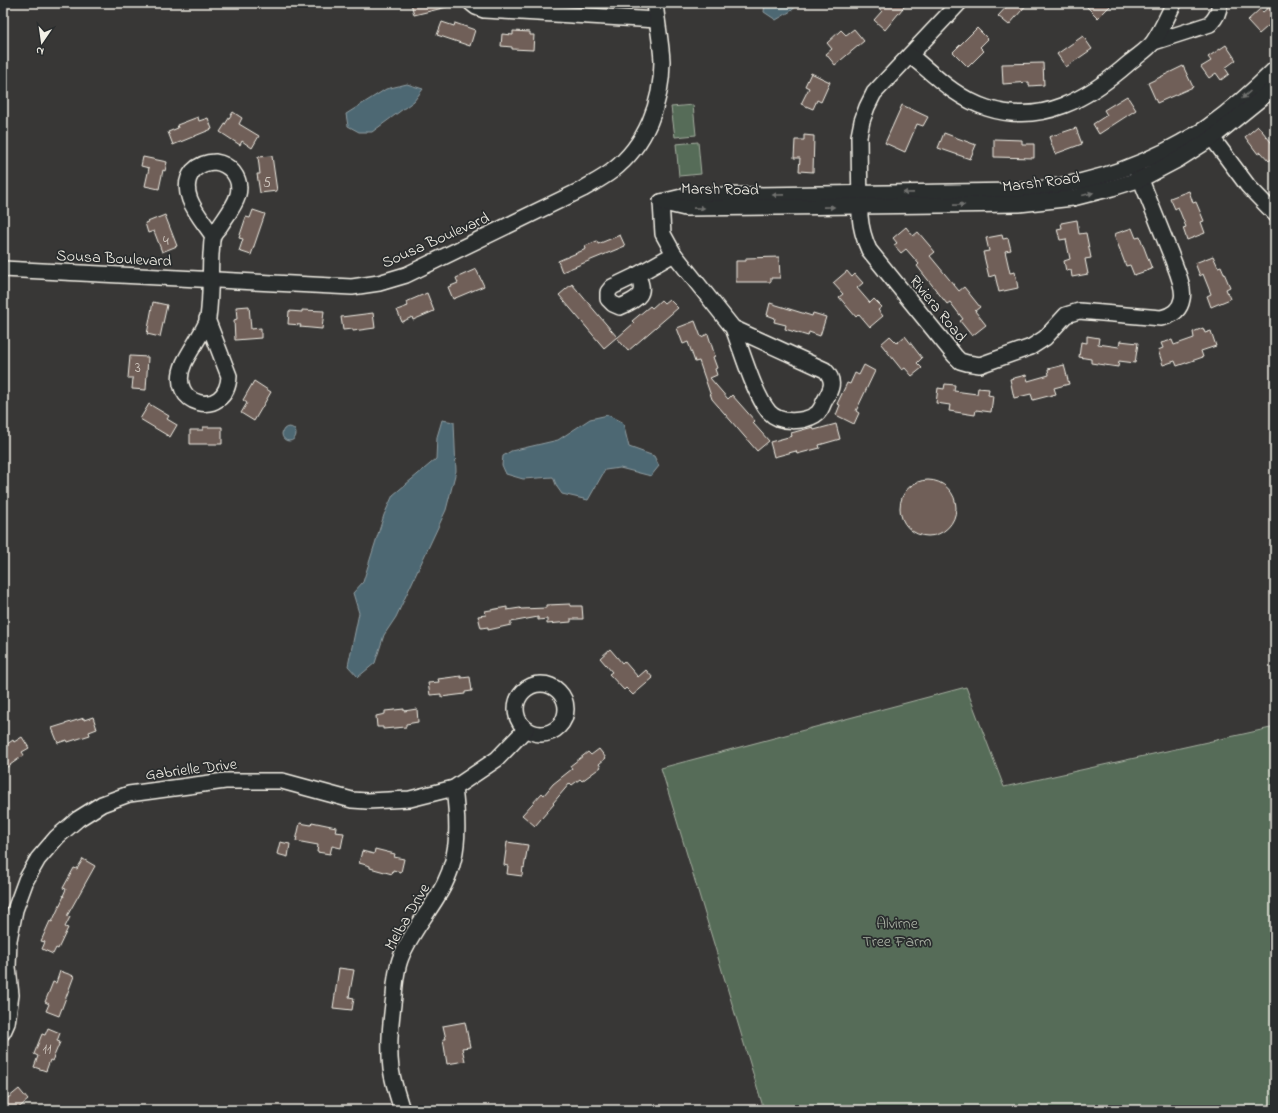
<svg xmlns="http://www.w3.org/2000/svg" width="1278" height="1113" font-family="'Indie Flower',sans-serif">
<style>
.green{fill:#566c58;stroke:#a5aea0}
.water{fill:#4e6773;stroke:#909ea2}
.building{fill:#705f58;stroke:#f4f1e8}
.lines{fill:none;stroke-linecap:round;stroke-linejoin:round}
.minor-casing{stroke:#f4f1e8;stroke-width:18}
.minor{stroke:#2a2d2e;stroke-width:15}
.oneway{fill:#71726f}
.labels{text-anchor:middle;stroke-width:3.5;stroke-linejoin:round;paint-order:stroke}
.number-label{font-size:14px;fill:#d3ccc4}
.street-label{font-size:16px;fill:#f4f1e8;stroke:#2a2d2e}
.park-label{font-size:16px;fill:#adb5a7;stroke:#2a2d2e}
</style>
<rect width="100%" height="100%" fill="#383736"/>
<filter id="ink" filterUnits="userSpaceOnUse"><feTurbulence type="fractalNoise" baseFrequency=".025" numOctaves="2"/><feDisplacementMap in="SourceGraphic" scale="8" xChannelSelector="R" yChannelSelector="G"/><feConvolveMatrix kernelMatrix="1 2 1 2 8 2 1 2 1" color-interpolation-filters="sRGB"/></filter>
<g filter="url(#ink)">
<g class="green">
<polygon points="693,105 696,135 675,137 671,107"/>
<polygon points="698,142 701,174 679,176 676,144"/>
<polygon points="966,687 1004,787 1275,727 1275,1110 764,1110 661,768"/>
</g>
<g class="water">
<polygon points="765,3 800,3 791,11 776,20 764,12"/>
<polygon points="407,84 423,89 414,101 372,132 359,132 348,126 346,114 386,89"/>
<polygon points="608,415 623,423 629,447 654,456 659,466 651,476 620,468 605,470 588,500 562,494 557,487 553,477 523,479 506,474 502,465 503,456 511,451 558,440 590,419"/>
<polygon points="442,420 454,422 456,471 446,510 396,617 384,635 375,663 358,677 348,666 359,613 353,593 363,582 384,515 393,495 436,459 437,437"/>
<circle cx="289" cy="434" r="7"/>
</g>
<g class="building">
<polygon points="411,3 447,3 447,7 414,15"/>
<polygon points="873,3 907,3 885,30 874,20 882,11"/>
<polygon points="1010,3 1028,3 1009,25 998,16"/>
<polygon points="1083,3 1113,3 1098,18"/>
<polygon points="1269,7 1275,13 1275,20 1259,34 1247,21 1260,9 1263,12"/>
<polygon points="442,22 454,26 455,23 475,30 470,46 437,35"/>
<polygon points="977,28 988,39 980,47 984,51 968,67 953,52"/>
<polygon points="854,29 864,41 835,65 826,54 832,49 827,43 841,30 846,35"/>
<polygon points="513,31 530,32 530,35 534,35 533,50 512,49 512,47 501,46 502,34 513,35"/>
<polygon points="1083,36 1092,49 1066,67 1057,54"/>
<polygon points="1226,45 1236,60 1225,68 1229,74 1221,80 1216,73 1209,78 1201,67 1211,61 1208,57"/>
<polygon points="1043,63 1044,85 1029,86 1029,82 1003,84 1002,64"/>
<polygon points="1183,66 1193,87 1157,103 1148,83"/>
<polygon points="811,73 830,82 821,102 817,100 813,109 801,104 809,88 805,86"/>
<polygon points="1127,96 1136,110 1099,134 1093,124 1107,115 1104,110"/>
<polygon points="902,105 928,117 923,126 917,124 905,152 885,143"/>
<polygon points="233,112 242,118 239,124 259,136 252,148 242,141 240,145 220,132"/>
<polygon points="198,117 199,121 208,118 212,129 173,145 168,132 178,128 177,125"/>
<polygon points="1258,126 1275,147 1275,156 1269,161 1261,152 1258,154 1245,137"/>
<polygon points="1076,128 1082,144 1055,154 1049,137"/>
<polygon points="944,133 976,145 970,159 938,148"/>
<polygon points="804,135 814,136 813,172 799,171 800,158 794,158 795,140 804,140"/>
<polygon points="994,139 1022,140 1022,144 1034,144 1034,158 994,157"/>
<polygon points="272,156 277,191 260,193 257,174 260,174 258,157"/>
<polygon points="143,157 167,162 165,171 163,170 159,189 145,186 149,168 141,166"/>
<polygon points="1189,191 1193,203 1196,202 1204,221 1201,222 1205,233 1187,240 1183,228 1186,227 1178,207 1175,209 1170,198"/>
<polygon points="253,210 265,214 251,255 239,251 243,239 239,238 246,217 250,218"/>
<polygon points="165,215 177,246 162,252 154,231 148,233 145,223"/>
<polygon points="1077,220 1079,234 1086,233 1091,258 1085,259 1088,274 1072,277 1071,270 1066,271 1064,261 1070,259 1066,239 1060,240 1057,229 1062,228 1061,223"/>
<polygon points="906,227 913,236 918,232 935,252 930,256 959,291 964,287 980,307 975,311 986,325 972,336 960,321 963,319 950,302 947,304 917,266 919,264 906,249 901,253 894,245 897,243 893,238"/>
<polygon points="1132,228 1136,238 1140,237 1152,269 1134,275 1130,265 1126,266 1114,234"/>
<polygon points="620,235 625,246 562,272 558,261 586,249 585,246 597,241 598,244"/>
<polygon points="1002,235 1003,239 1008,238 1011,250 1005,251 1010,273 1015,272 1018,288 999,292 995,275 989,277 983,252 989,251 986,238"/>
<polygon points="1213,256 1218,267 1221,266 1230,287 1226,289 1230,299 1211,307 1207,296 1211,294 1203,274 1200,276 1195,263"/>
<polygon points="779,257 780,278 771,278 771,282 736,282 736,261 746,261 746,258"/>
<polygon points="476,269 484,286 453,299 448,287 458,283 456,278"/>
<polygon points="847,271 852,277 855,274 863,283 857,288 870,303 874,299 882,307 878,310 883,316 870,327 859,314 856,317 839,297 843,294 833,283"/>
<polygon points="572,284 617,337 604,348 559,295"/>
<polygon points="427,293 434,311 413,320 412,317 402,322 397,310 408,306 406,302"/>
<polygon points="669,299 678,308 628,351 617,338 634,323 632,321 650,306 652,308 661,300 664,303"/>
<polygon points="153,302 167,305 160,337 147,334"/>
<polygon points="770,303 812,316 813,313 826,317 820,336 809,332 808,336 785,329 786,325 774,322 775,318 767,315"/>
<polygon points="249,306 251,329 261,328 261,338 235,340 234,320 237,319 236,307"/>
<polygon points="302,310 324,311 322,329 300,327 301,325 288,324 289,311 302,312"/>
<polygon points="373,313 375,328 353,331 353,329 343,330 341,317"/>
<polygon points="695,321 701,337 708,334 715,356 713,357 717,368 715,369 717,375 710,378 728,399 732,395 755,421 753,423 769,441 757,451 712,399 699,361 695,362 688,342 683,344 677,328"/>
<polygon points="1203,328 1205,333 1211,331 1216,346 1201,351 1203,357 1177,366 1175,361 1163,365 1158,350 1163,348 1161,343 1172,340 1174,345 1194,338 1193,332"/>
<polygon points="890,336 897,343 905,336 922,358 917,363 922,368 912,376 905,368 902,370 881,344"/>
<polygon points="1087,336 1099,338 1098,344 1119,347 1120,341 1138,343 1135,363 1119,361 1118,367 1091,363 1091,359 1079,357 1081,342 1087,343"/>
<polygon points="130,356 148,357 146,390 132,389 133,378 128,378"/>
<polygon points="864,365 875,371 856,411 859,413 854,424 836,415 840,405 837,404 847,383 850,384 855,373 859,375"/>
<polygon points="1064,365 1069,384 1054,388 1056,394 1033,400 1031,394 1014,398 1010,379 1026,375 1028,381 1049,375 1048,369"/>
<polygon points="254,381 271,392 254,421 241,413 247,403 243,400"/>
<polygon points="945,384 955,385 954,391 977,394 978,388 989,389 988,395 993,396 991,412 976,410 975,415 949,411 950,405 936,403 938,388 944,389"/>
<polygon points="149,404 169,416 167,419 177,425 170,437 140,419"/>
<polygon points="836,424 840,439 819,445 820,448 797,454 796,451 774,457 770,442 792,436 791,433 813,427 814,430"/>
<polygon points="203,427 222,427 222,444 190,444 190,430 203,430"/>
<circle cx="928" cy="508" r="28"/>
<polygon points="570,604 570,606 582,606 583,619 571,619 571,622 547,624 547,619 538,620 538,617 511,622 511,625 488,630 488,627 481,628 478,616 486,615 485,611 507,607 507,610 520,608 521,609 546,608 546,605"/>
<polygon points="610,649 622,663 624,661 638,677 646,670 653,678 633,695 626,688 624,690 609,674 612,672 600,658"/>
<polygon points="461,676 461,678 470,677 472,691 465,692 465,694 441,697 441,694 430,695 428,683 439,682 438,679"/>
<polygon points="404,709 404,711 417,709 418,722 406,724 406,727 383,729 383,727 377,727 376,716 385,714 385,711"/>
<polygon points="93,717 97,729 89,732 90,735 68,742 67,740 58,743 52,728 84,718 84,720"/>
<polygon points="22,737 29,748 22,752 24,755 3,770 3,747 13,740 14,742"/>
<polygon points="599,749 606,758 599,764 601,767 582,781 580,779 572,785 570,783 553,803 554,804 535,826 522,815 542,793 544,795 553,784 572,769 570,766 588,752 591,755"/>
<polygon points="312,822 336,827 335,832 344,833 341,848 332,846 330,854 317,852 318,845 296,841 300,823 311,825"/>
<polygon points="280,842 290,844 288,857 277,854"/>
<polygon points="507,842 528,845 524,868 523,867 522,876 507,874 508,866 504,865"/>
<polygon points="375,849 395,854 394,857 404,859 401,872 393,870 392,874 370,868 370,866 359,863 362,851 374,854"/>
<polygon points="83,859 95,866 67,916 70,917 65,927 68,928 58,949 56,948 53,954 42,949 45,942 41,941 50,921 52,922 64,896 63,896 66,889 63,888 74,868 77,869"/>
<polygon points="339,968 354,970 349,997 354,998 352,1010 333,1008"/>
<polygon points="60,971 74,976 59,1016 46,1011 49,1004 45,1002 53,982 56,983"/>
<polygon points="465,1022 470,1047 462,1048 465,1061 447,1064 443,1039 446,1039 443,1026"/>
<polygon points="48,1028 60,1033 57,1041 60,1042 52,1061 50,1060 46,1071 34,1067 38,1056 34,1054 42,1034 45,1035"/>
<polygon points="19,1089 28,1100 16,1110 3,1110 3,1092 8,1098"/>
</g>
<g class="lines">
<defs>
<g id="minor">
<polyline points="471,3 476,7 484,10 657,20"/>
<path d="M959 3 874 93 867 107 862 121 859 136 860 216C861 229 864 239 869 250L955 356 960 361 967 363 980 365 1031 347 1045 338 1066 315 1079 311 1161 318C1171 316 1180 311 1182 299 1185 287 1175 267 1171 255 1159 225 1147 195 1135 165"/>
<path d="M1154 42 1210 24C1216 18 1220 12 1219 3"/>
<path d="M910 55C934 75 956 98 987 108 1042 126 1089 98 1129 63 1137 56 1149 49 1154 41 1162 29 1168 15 1174 3"/>
<polyline points="1207,131 1248,186 1275,214"/>
<path d="M661 202 686 196 1017 191C1075 187 1131 171 1182 142 1190 137 1198 134 1206 128 1230 111 1254 90 1275 69"/>
<path d="M661 202 663 234 674 254 733 328 825 370C836 381 831 390 824 402 822 407 820 412 815 415 803 422 780 424 769 412 754 394 742 351 733 328"/>
<polyline points="664,203 685,208 1019,204 1073,198 1112,188 1141,179 1179,159 1212,138 1275,87"/>
<path d="M3 269 352 287 379 283 406 275 583 189C593 183 603 178 612 171 646 145 662 103 662 61 661 42 657 22 655 3"/>
<path d="M637 275C648 295 637 299 620 307L613 304 608 299V292L612 287 637 275 674 254"/>
<path d="M207 319 229 376C227 421 165 406 184 363 189 352 206 328 208 318 211 297 210 275 211 254 212 248 211 241 213 236 214 232 218 229 220 226 231 209 248 191 233 172 229 167 222 163 215 162 207 162 199 165 193 171 176 192 201 218 213 236"/>
<circle cx="541" cy="709" r="25"/>
<polyline points="3,1032 7,1023 11,995 8,967 9,940 15,910 26,880 38,859 57,837 78,819 102,804 129,794 225,781 282,781 352,800 367,801 410,799 454,788 497,759 526,729"/>
<path d="M402 1110C398 1097 393 1083 391 1069 388 1045 391 1020 394 996 395 983 396 969 401 957 410 935 425 917 437 897 460 862 459 828 454 788"/>
</g>
</defs>
<use href="#minor" class="minor-casing"/>
<use href="#minor" class="minor"/>
</g>
<defs><path id="oneway-solid" d="M-6-.8H1V-3.2L6.5 0L1 3.2V.8H-6Z"/></defs>
<g class="oneway">
<use href="#oneway-solid" transform="translate(1246 95) rotate(138)"/>
<use href="#oneway-solid" transform="translate(908 193) rotate(179)"/>
<use href="#oneway-solid" transform="translate(1088 194) rotate(-14)"/>
<use href="#oneway-solid" transform="translate(778 195) rotate(179)"/>
<use href="#oneway-solid" transform="translate(959 205) rotate(-1)"/>
<use href="#oneway-solid" transform="translate(829 207) rotate(-1)"/>
<use href="#oneway-solid" transform="translate(699 208) rotate(-1)"/>
</g>
</g>
<g class="labels">
<g class="number-label">
<text x="267" y="187">5</text>
<text x="166" y="245">4</text>
<text x="138" y="372">3</text>
<text x="47" y="1053">11</text>
</g>
<g class="street-label">
<text transform="translate(1041 181) rotate(-7)" y="6">Marsh Road</text>
<text transform="translate(720 188) rotate(1)" y="6">Marsh Road</text>
<text transform="translate(435 239) rotate(-24)" y="6">Sousa Boulevard</text>
<text transform="translate(114 257) rotate(3)" y="6">Sousa Boulevard</text>
<text transform="translate(939 308) rotate(51)" y="6">Riviera Road</text>
<text transform="translate(191 768) rotate(-7)" y="6">Gabrielle Drive</text>
<text transform="translate(406 916) rotate(-60)" y="6">Melba Drive</text>
</g>
<g class="park-label">
<text x="897" y="928">Alvirne<tspan x="897" dy="18">Tree Farm</tspan></text>
</g>
</g>
<rect width="1278" height="1113" fill="none" stroke="#2a2d2e" stroke-width="16"/>
<rect x="8" y="8" width="1262" height="1097" fill="none" stroke="#f4f1e8" stroke-width="1.5" filter="url(#ink)"/>
<g transform="translate(42 42) rotate(193)" stroke="#2a2d2e" stroke-width="3" paint-order="stroke">
<path d="M0-3L7 15L0 10L-7 15Z" fill="#f4f1e8"/>
<text y="-6" font-size="11" font-weight="bold" text-anchor="middle" fill="#f4f1e8">N</text>
</g>
</svg>
